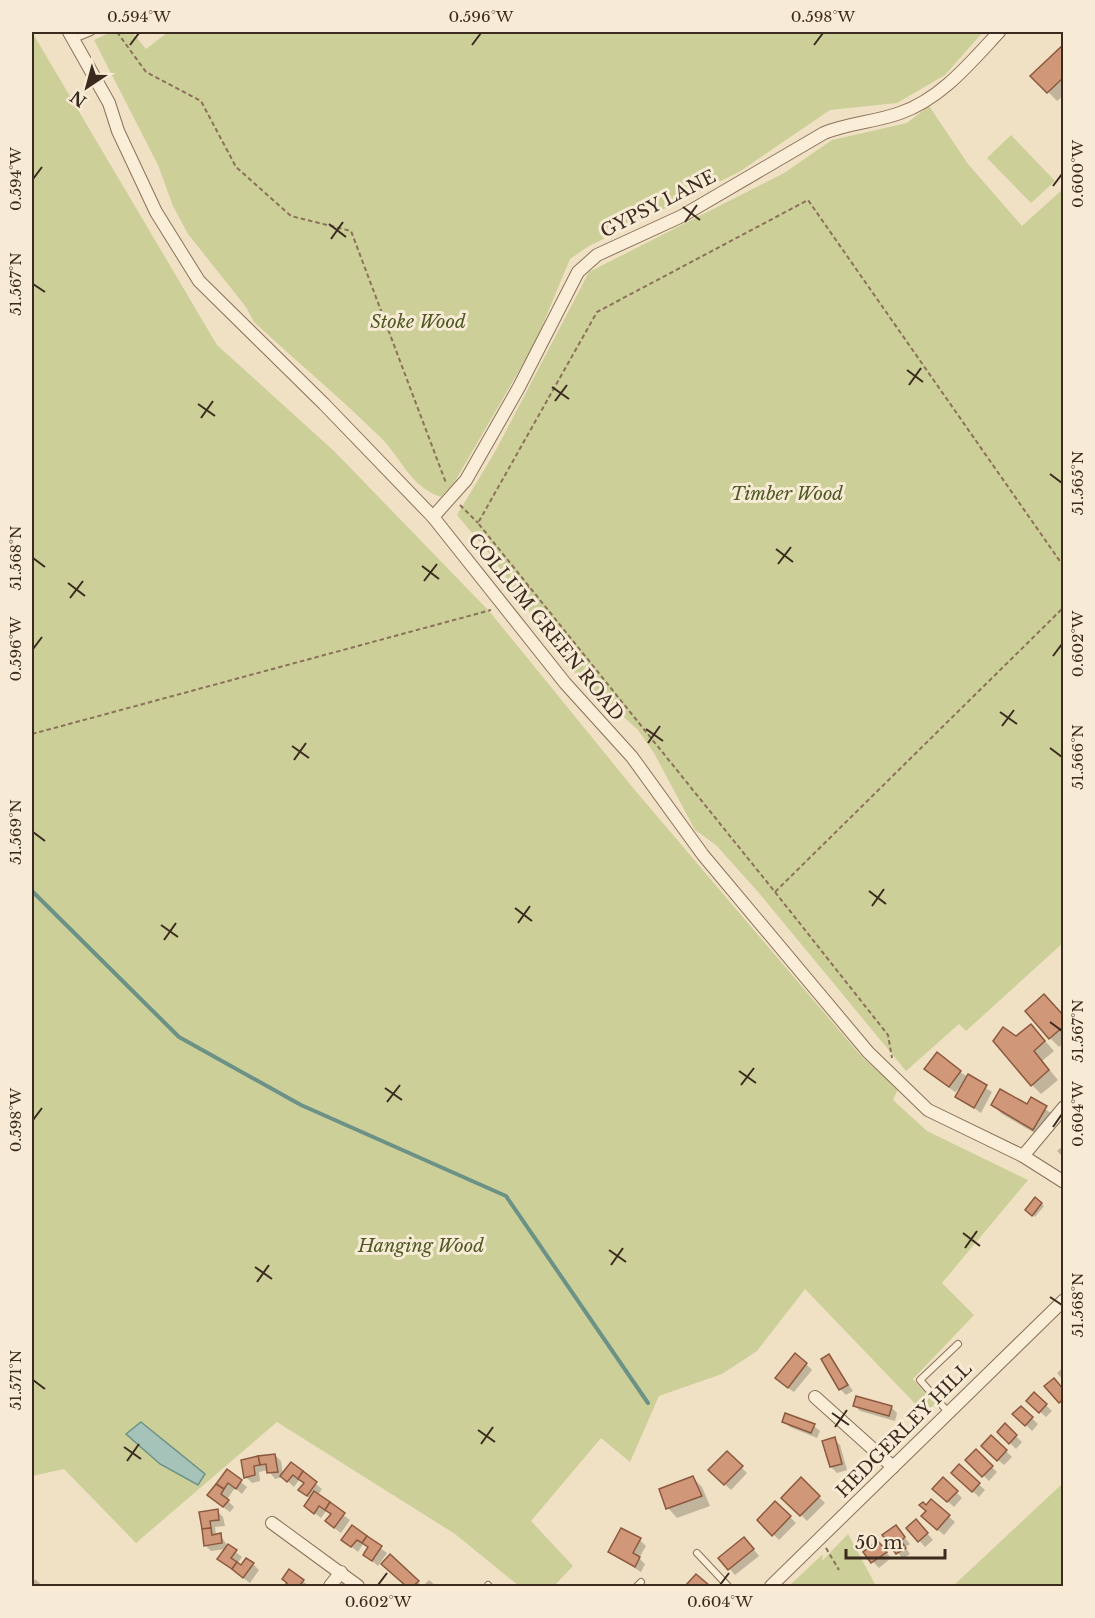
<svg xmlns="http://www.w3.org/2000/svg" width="1095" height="1618" font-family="'Libre Baskerville',serif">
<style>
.green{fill:#cccf98}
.water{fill:#a6c3b9;stroke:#6c9287;stroke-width:1.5}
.shadow{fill:#0003}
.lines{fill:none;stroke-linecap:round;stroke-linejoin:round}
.stream{stroke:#6c9287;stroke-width:4}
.building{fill:#d09879;stroke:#8c593e;stroke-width:1.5}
.service-casing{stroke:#8c715a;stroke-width:8}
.minor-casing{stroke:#8c715a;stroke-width:14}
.path{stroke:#8c715a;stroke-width:2;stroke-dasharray:4.5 3;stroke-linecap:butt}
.service{stroke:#faeed8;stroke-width:6}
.minor{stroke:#faeed8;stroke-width:12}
.ticks{fill:none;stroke:#3b2b1e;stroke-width:2}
.labels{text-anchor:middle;stroke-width:6;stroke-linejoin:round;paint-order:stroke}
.street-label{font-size:18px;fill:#3b2b1e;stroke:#f7ebd5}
.park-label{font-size:18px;font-style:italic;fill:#4f5924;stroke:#f7ebd5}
.neatline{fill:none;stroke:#3b2b1e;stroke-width:2}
.ticks-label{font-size:15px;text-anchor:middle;fill:#3b2b1e}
</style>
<rect width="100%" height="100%" fill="#f0e1c5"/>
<g class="green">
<polygon points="32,32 217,345 335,452 489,611 634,789 861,1056 898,1089 893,1100 927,1131 1028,1180 942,1283 974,1315 913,1379 935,1404 925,1414 805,1289 757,1351 722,1374 659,1396 630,1462 601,1438 531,1521 573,1566 554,1586 519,1586 455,1534 277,1422 136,1543 64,1469 32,1476"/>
<path d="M111 32H132L146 49 168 32H983L945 75 897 103 830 110 739 172 589 246 570 259 535 343 454 483 441 497C412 488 402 460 383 440 342 399 296 361 254 322L246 307 188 234 173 206 158 165 94 40Z"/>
<polygon points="929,106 968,164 1022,226 1063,189 1064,942 966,1031 959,1024 906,1071 759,893 716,845 695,830 654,753 638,730 563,662 493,558 457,515 496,450 589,272 784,173 832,140 907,123"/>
<polygon points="1011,135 1055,181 1031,203 987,158"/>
<polygon points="1063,1483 1063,1586 953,1586"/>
<polygon points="848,1534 876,1586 789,1586 823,1554 822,1561"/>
</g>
<polygon class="water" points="141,1422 205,1474 198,1485 160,1464 126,1434"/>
<g class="shadow">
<polygon points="1064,46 1064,95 1057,101 1033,76"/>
<polygon points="1064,1017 1064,1043 1059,1047 1050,1038"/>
<polygon points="1040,1035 1054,1051 1042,1061 1058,1080 1041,1094 1032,1085 1017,1038"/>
<polygon points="960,1072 992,1092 981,1113 957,1096 964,1084 955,1092 932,1075"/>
<polygon points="1032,1099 1056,1117 1043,1138 1002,1114 993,1105 1027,1106"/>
<polygon points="1064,1145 1064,1158 1057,1151"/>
<polygon points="1035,1199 1044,1206 1035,1217 1027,1210"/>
<polygon points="829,1356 853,1391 846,1395 840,1389"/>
<polygon points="806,1364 812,1370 794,1392 783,1384"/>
<polygon points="1064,1367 1064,1381 1057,1373"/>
<polygon points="1034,1394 1052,1411 1046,1417 1028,1401"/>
<polygon points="854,1405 891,1407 897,1413 895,1421 860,1411"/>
<polygon points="1021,1408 1038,1424 1032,1431 1015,1414"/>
<polygon points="784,1421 814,1426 820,1431 817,1438 790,1427"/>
<polygon points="1005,1426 1022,1442 1016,1449 999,1432"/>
<polygon points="834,1439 840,1445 847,1470 837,1473 831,1467"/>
<polygon points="976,1451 997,1472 989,1481 967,1460"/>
<polygon points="1006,1451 1012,1457 1004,1465 989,1452"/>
<polygon points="727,1453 747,1473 731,1490 710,1470"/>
<polygon points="275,1455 281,1461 283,1475 291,1464 322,1489 317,1496 350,1520 341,1533 333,1527 332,1515 326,1511 321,1518 306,1506 311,1499 300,1490 305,1484 299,1480 294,1487 283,1477 275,1479 268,1470 259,1472 260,1481 252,1483 246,1477 243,1461"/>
<polygon points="960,1467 985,1490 979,1497 959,1479"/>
<polygon points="227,1471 247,1487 242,1494 235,1488 230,1495 227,1500 234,1507 230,1512 215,1501"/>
<polygon points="693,1478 702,1487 710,1506 677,1518 668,1508"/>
<polygon points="943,1479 962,1498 954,1507 934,1489"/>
<polygon points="802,1480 825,1503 807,1521 784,1498"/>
<polygon points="931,1501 955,1522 944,1535 929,1522 927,1511"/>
<polygon points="776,1503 796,1523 779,1540 759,1520"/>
<polygon points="217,1511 223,1517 225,1526 215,1527 216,1536 220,1535 227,1545 242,1557 237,1564 241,1567 253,1564 259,1570 250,1583 225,1564 226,1549 211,1551 205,1545 201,1513"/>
<polygon points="916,1521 933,1540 925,1547 908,1528"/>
<polygon points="352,1527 387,1553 378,1566 365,1555 369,1548 363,1544 358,1552 343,1540"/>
<polygon points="896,1527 910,1544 905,1547 910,1554 903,1559 884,1535"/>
<polygon points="640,1540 646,1546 639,1558 645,1564 641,1572 609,1552"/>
<polygon points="750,1545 759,1556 735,1575 720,1558"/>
<polygon points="884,1549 891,1558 879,1568 865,1553"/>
<polygon points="390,1556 422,1586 407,1586 383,1564"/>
<polygon points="35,1579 43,1586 32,1586"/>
<polygon points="429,1580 436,1586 423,1586"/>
<polygon points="303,1581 308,1586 286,1586 288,1583"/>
</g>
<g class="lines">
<polyline class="stream" points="32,891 179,1037 301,1105 506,1196 648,1403"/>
</g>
<g class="building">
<polygon points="1064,44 1064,77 1047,93 1030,76"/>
<polygon points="1044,994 1064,1016 1064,1026 1049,1039 1025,1011"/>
<polygon points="1031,1024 1045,1041 1034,1051 1049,1070 1031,1086 993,1041 1003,1027 1016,1036"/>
<polygon points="937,1052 961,1071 949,1087 924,1069"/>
<polygon points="968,1074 987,1085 974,1108 955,1097"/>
<polygon points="1000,1089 1027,1104 1031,1097 1047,1106 1033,1130 991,1105"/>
<polygon points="1035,1197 1042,1203 1032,1216 1025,1210"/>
<polygon points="795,1353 807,1363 788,1388 775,1378"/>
<polygon points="829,1354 848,1385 839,1390 821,1359"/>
<polygon points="1054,1378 1064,1390 1064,1399 1059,1403 1044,1386"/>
<polygon points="1034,1392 1047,1404 1039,1413 1026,1401"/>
<polygon points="856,1396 892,1406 889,1416 853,1406"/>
<polygon points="1021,1406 1033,1417 1025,1426 1012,1414"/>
<polygon points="785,1413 815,1424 811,1433 782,1422"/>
<polygon points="1005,1423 1017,1435 1009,1444 997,1432"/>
<polygon points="991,1435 1007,1450 997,1461 981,1446"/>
<polygon points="835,1437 842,1464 830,1467 822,1441"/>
<polygon points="976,1449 993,1466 982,1477 965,1460"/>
<polygon points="727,1451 743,1466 724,1485 708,1470"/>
<polygon points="275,1454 278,1472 267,1473 266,1464 260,1465 258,1456"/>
<polygon points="258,1456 260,1465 254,1466 255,1475 244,1478 241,1460"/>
<polygon points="291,1462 303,1471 298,1479 293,1475 287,1482 280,1476"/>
<polygon points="959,1464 980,1483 972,1492 951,1473"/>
<polygon points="227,1469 242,1480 236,1489 228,1483 224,1489 216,1484"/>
<polygon points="303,1471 317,1482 307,1496 298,1490 304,1483 298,1479"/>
<polygon points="693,1476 702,1496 666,1509 659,1489"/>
<polygon points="801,1477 820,1496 800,1516 781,1498"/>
<polygon points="943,1477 958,1491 947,1502 932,1489"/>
<polygon points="216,1484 224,1489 221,1494 229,1500 223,1507 207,1495"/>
<polygon points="314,1491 330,1502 325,1510 319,1506 314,1514 304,1506"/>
<polygon points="931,1499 950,1515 937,1530 921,1516 926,1511 919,1505 923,1502 926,1505"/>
<polygon points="775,1501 791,1516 772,1536 757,1520"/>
<polygon points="330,1502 345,1513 334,1528 325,1521 331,1514 325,1510"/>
<polygon points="218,1509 219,1520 210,1521 211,1528 202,1529 199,1512"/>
<polygon points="916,1519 928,1533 918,1542 906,1528"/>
<polygon points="352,1525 367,1536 362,1543 357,1540 351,1547 341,1540"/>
<polygon points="896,1525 905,1537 901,1541 906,1548 896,1554 882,1535"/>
<polygon points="211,1528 212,1535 221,1533 222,1543 204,1546 202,1529"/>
<polygon points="621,1528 641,1538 633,1553 640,1557 635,1567 608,1552"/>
<polygon points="367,1536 382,1546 372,1561 363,1555 368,1547 362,1543"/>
<polygon points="744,1537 754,1549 728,1570 718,1558"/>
<polygon points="878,1541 887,1552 871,1563 863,1552"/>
<polygon points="228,1544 237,1550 231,1558 237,1562 232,1569 217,1559"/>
<polygon points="390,1554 419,1581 413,1586 406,1586 381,1564"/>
<polygon points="246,1558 254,1563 243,1578 232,1569 237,1562 241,1565"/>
<polygon points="289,1569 304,1580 299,1586 284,1586 287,1583 282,1579"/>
<polygon points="696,1574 710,1586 685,1586"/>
</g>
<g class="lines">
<defs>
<g id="service">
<polyline points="74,39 91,32"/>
<polyline points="948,1412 920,1380 958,1344"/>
<polyline points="697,1553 728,1586"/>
<polyline points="488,1585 489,1586"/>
<polyline points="637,1586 641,1582"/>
</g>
<g id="minor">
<polyline points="69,32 109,103 118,131 156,212 199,281 324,404 433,517 565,683 632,757 703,855 868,1052 928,1110 1023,1156 1064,1182"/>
<path d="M433 517 466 480 519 387 578 272 597 255 682 216 824 133C849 123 875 122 900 113 941 99 971 62 999 32"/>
<polyline points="1023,1156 1064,1107"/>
<polyline points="815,1397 893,1467"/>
<polyline points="272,1523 358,1586"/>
<polyline points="330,1586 341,1572"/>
<polyline points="771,1586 1064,1300"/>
</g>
</defs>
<use href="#service" class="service-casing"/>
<use href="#minor" class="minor-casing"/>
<g class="path">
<polyline points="117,32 146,72 201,101 236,167 291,216 351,231 446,483"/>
<polyline points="460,505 478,523"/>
<polyline points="1064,567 808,200 597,312 478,523 775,892 1064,607"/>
<polyline points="514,597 529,587"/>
<polyline points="32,734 491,610"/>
<polyline points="775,892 888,1035 892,1058"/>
<polyline points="826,1548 839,1570"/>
</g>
<use href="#service" class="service"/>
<use href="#minor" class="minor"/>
</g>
<path class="ticks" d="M130 45 139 33M472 45 481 33M814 45 823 33M33 179 42 167M1053 186 1062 174M683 207 700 220M685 222 697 205M329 224 346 237M331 239 343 222M33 284 45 292M907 370 923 382M909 385 921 368M552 387 569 399M555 401 567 385M198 404 215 416M201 418 213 401M1050 474 1062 483M776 549 793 562M33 558 45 567M778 564 791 547M422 566 439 579M424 581 437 564M68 583 85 596M70 598 83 581M33 649 42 637M1053 656 1062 644M1000 712 1017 724M1002 726 1014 710M646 729 663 741M648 743 660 726M292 746 309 758M1050 748 1062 757M294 760 306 743M33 832 45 841M869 891 886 904M872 906 884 889M515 908 532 921M518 923 530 906M161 925 178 937M164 940 176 923M1050 1022 1062 1031M739 1071 756 1083M741 1085 754 1068M385 1088 402 1100M387 1102 400 1085M33 1120 42 1108M1053 1127 1062 1114M963 1233 980 1246M965 1248 977 1231M609 1250 626 1262M611 1265 623 1248M255 1267 272 1279M257 1282 269 1265M1050 1297 1062 1305M33 1380 45 1389M832 1413 849 1425M835 1427 847 1410M478 1430 495 1442M481 1444 493 1427M124 1447 141 1459M127 1461 139 1444M378 1585 387 1573M720 1585 729 1573"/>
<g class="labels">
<g class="street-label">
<text transform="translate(658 204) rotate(-27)" y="6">GYPSY LANE</text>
<text transform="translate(546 627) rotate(51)" y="6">COLLUM GREEN ROAD</text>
<text transform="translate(904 1430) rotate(-45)" y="6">HEDGERLEY HILL</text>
</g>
<g class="park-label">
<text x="418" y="328">Stoke Wood</text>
<text x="787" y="500">Timber Wood</text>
<text x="421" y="1252">Hanging Wood</text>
</g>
</g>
<rect width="1095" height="1618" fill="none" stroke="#f7ebd5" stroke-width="66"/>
<g transform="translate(87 87) rotate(216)" stroke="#f7ebd5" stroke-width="4.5" paint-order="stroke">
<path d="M0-4.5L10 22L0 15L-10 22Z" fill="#3b2b1e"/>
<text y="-9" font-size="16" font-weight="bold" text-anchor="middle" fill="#3b2b1e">N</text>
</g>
<path d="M846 1549v9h99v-9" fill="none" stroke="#3b2b1e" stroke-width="3"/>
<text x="855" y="1549" font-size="18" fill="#3b2b1e" stroke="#f7ebd5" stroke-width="4.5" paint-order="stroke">50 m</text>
<rect x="33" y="33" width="1029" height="1552" class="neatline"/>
<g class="ticks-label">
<text x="139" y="22">0.594°W</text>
<text x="481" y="22">0.596°W</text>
<text x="823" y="22">0.598°W</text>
<text transform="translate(1078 174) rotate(-90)" y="5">0.600°W</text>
<text transform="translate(16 179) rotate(-90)" y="5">0.594°W</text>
<text transform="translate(16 284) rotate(-90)" y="5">51.567°N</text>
<text transform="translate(1078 483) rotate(-90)" y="5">51.565°N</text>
<text transform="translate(16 558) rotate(-90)" y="5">51.568°N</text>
<text transform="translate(1078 644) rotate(-90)" y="5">0.602°W</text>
<text transform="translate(16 649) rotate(-90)" y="5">0.596°W</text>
<text transform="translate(1078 757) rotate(-90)" y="5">51.566°N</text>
<text transform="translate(16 832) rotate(-90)" y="5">51.569°N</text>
<text transform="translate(1078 1031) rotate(-90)" y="5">51.567°N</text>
<text transform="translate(1078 1114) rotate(-90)" y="5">0.604°W</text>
<text transform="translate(16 1120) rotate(-90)" y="5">0.598°W</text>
<text transform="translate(1078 1305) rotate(-90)" y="5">51.568°N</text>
<text transform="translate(16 1380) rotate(-90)" y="5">51.571°N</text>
<text x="378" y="1607">0.602°W</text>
<text x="720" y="1607">0.604°W</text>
</g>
</svg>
